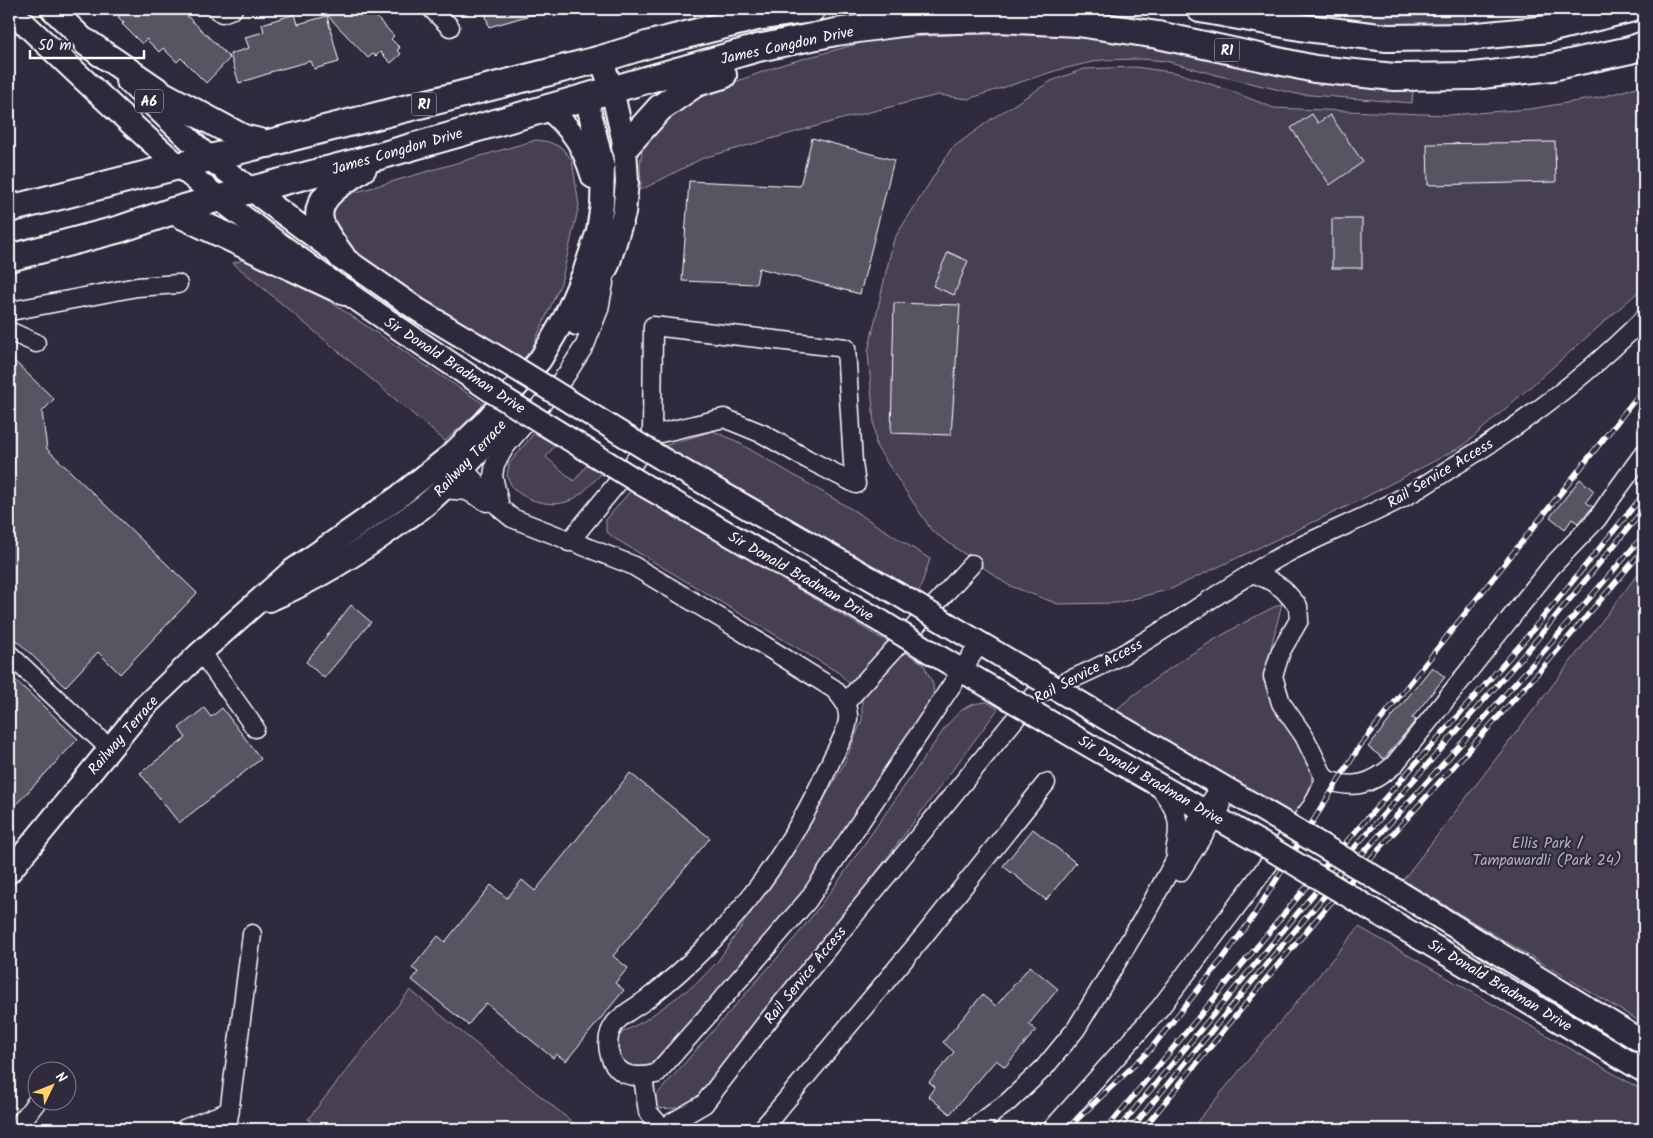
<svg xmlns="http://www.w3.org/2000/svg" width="1653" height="1138" font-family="Kalam,sans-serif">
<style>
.green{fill:#464152;stroke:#a2a0a8}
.building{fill:#595564;stroke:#fff}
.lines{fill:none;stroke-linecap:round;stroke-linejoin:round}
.minor-casing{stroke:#fff;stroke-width:21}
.major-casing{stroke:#fff;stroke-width:26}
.highway-casing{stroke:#fff;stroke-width:30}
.minor{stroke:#2f2a3d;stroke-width:18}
.major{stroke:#2f2a3d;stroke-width:22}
.highway{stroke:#2f2a3d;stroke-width:26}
.rail-casing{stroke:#fff;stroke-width:5.5}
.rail{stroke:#2f2a3d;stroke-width:4;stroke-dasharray:11;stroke-linecap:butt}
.major-bridge-casing{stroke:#fff;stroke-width:26;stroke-linecap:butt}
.major-bridge{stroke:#2f2a3d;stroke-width:22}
.labels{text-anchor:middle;stroke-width:4.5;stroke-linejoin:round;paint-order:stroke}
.shield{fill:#2f2a3d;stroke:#c1bfc5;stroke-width:1}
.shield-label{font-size:14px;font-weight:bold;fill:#fff}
.street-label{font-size:15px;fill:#fff;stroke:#2f2a3d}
.park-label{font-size:15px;fill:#b5b3ba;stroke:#2f2a3d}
</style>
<rect width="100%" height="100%" fill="#2f2a3d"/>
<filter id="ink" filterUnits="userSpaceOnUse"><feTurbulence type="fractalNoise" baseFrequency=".02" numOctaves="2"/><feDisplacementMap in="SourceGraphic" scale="10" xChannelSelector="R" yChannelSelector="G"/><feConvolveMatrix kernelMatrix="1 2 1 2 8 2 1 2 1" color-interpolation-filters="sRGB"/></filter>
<g filter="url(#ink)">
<g class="green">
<polygon points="1271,9 1332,9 1382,16 1465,15 1466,27 1363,23 1318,18"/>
<polygon points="1054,33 1130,42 1223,62 1313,83 1413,90 1412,103 1297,94 1220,76 1166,61 1140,59 1101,60 1058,70 968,99 938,95 842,119 703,158 641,190 640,165 643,144 658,121 699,95 784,64 875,39 966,34"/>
<polygon points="1135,67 1178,73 1228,90 1274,108 1448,115 1530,109 1602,97 1644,85 1644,285 1637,293 1463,446 1354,503 1171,589 1117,603 1058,604 1008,585 932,531 876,446 868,352 886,272 894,239 951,149 990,120 1051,81 1084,69"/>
<polygon points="536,140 549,142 562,148 572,160 579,205 561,283 532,348 520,363 347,253 329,212 339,197"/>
<polygon points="243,260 329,301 485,405 445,441 233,263"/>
<polygon points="713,431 734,440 853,510 930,559 918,595 660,447"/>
<path d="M534 433 555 445 546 457 574 481 587 465 602 473C593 482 584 493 573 499 557 509 527 502 514 489 511 486 509 480 507 476L509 464Z"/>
<path d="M631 490 923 663 933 684 934 705 793 907 650 1065C646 1065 638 1067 634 1066 622 1062 615 1053 615 1041L623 1032 644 1021 697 983 718 961 804 834 844 764 862 720V697L839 673 614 538 606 531V520Z"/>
<polygon points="1644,566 1644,1024 1403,880"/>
<path d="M1282 603 1263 680 1297 738 1312 772 1310 795 1292 820 1112 713C1163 669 1221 633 1282 603Z"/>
<path d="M987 702 998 709 825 941 699 1097C684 1107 676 1110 656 1108L653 1099 799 933 835 886 947 725C961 710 965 704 987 702Z"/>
<polygon points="1359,927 1644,1091 1644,1129 1191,1129"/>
<polygon points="410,990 581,1129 320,1129 308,1119"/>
</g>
<g class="building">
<polygon points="128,9 180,9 230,58 206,83 181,58 177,62 163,48 159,52 146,39 142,44 122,24 124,23 118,17"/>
<polygon points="328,9 387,9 377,18 394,36 391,39 400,48 397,50 401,54 391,63 380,52 376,56 373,54 368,58 328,16 334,14"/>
<polygon points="484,9 541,9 541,12 489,27"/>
<polygon points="295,14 298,24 327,16 339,62 314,69 311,61 270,72 270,73 239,83 230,54 249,48 245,37 264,32 262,24"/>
<polygon points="1312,114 1318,123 1330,115 1363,162 1330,185 1291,128"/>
<polygon points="812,138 894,160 860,294 759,268 756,284 682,281 689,181 800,186"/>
<polygon points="1555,142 1556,182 1428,185 1427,144"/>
<rect x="1332" y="219" width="30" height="49"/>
<polygon points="948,252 968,261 954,295 933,286"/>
<polygon points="894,303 960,305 951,435 891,433"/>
<polygon points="9,356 54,399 42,412 47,449 197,593 120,674 98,652 65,687 9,633"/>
<polygon points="1580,479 1594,491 1586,502 1593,507 1578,523 1572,519 1565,529 1550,517"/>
<polygon points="351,605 371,622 324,678 306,662"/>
<polygon points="1432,667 1445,677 1412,718 1416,720 1384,759 1368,747"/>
<polygon points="9,674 78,739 9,812"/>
<polygon points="204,708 211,717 222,708 261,759 179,823 140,773 186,738 179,728"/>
<polygon points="630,773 710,838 613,956 628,968 615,983 624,990 566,1061 556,1054 553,1058 486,1003 468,1025 412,980 418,972 412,968 438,936 445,942 491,885 507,898 522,880 535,891"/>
<polygon points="1033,829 1076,863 1046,900 1003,866"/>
<polygon points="1030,966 1058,989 1029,1024 1036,1030 1005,1067 996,1060 950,1114 928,1096 935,1087 929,1082 954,1052 943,1042 982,995 996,1006"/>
</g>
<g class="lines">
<defs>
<g id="minor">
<polyline points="217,9 222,13 233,9"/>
<polyline points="432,9 450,27"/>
<polyline points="9,310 16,310 137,287 178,284"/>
<polyline points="9,331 36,343"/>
<path d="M454 459 501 509 512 518 632 565 722 619 834 689C842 698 847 703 848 715 849 730 837 748 831 761 800 830 760 893 707 946 688 965 668 983 647 999 638 1006 624 1013 616 1022 604 1036 606 1061 622 1072 631 1078 646 1076 656 1074L717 1005 808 900 980 643"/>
<polyline points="442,489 467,491 487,502"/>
<polyline points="500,507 493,476 495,464 505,447 566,375 585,345 599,309 604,283"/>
<polyline points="569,542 632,465 652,435 653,326 846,348 853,463 856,484 807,459 763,434 724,418 652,435"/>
<polyline points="201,652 255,728"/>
<polyline points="9,654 110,749"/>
<polyline points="846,702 972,564"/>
<path d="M1325 779C1353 790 1371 785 1394 765L1551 567 1597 519 1612 497 1644 453"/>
<path d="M1160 788C1179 813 1181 822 1175 852"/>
<polyline points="1180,872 1221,807"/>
<polyline points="643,1077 648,1112 662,1128"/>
<polyline points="16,1129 38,1100"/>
<polyline points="184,1129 230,1111"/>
<polyline points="227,1129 252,934"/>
<path d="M661 1129 704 1104 766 1023 1034 696C1063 682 1094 671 1123 654 1179 623 1230 583 1287 553 1326 533 1367 517 1406 496 1421 488 1436 478 1451 468 1521 426 1587 376 1644 318"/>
<polyline points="762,1129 923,937 1046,783"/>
<polyline points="972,1129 1008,1102 1044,1068 1076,1029 1141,922 1195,824 1214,797 1225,789"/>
<polyline points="1052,1129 1160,1008 1313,805 1325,779 1304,736 1281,703 1273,676 1281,651 1299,620 1298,606 1283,589 1271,581 1253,573"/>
</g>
<g id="major">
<path d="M9 9C65 61 120 116 179 166 278 248 386 320 493 392"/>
<polyline points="52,9 100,55"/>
<polyline points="127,80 210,159 342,257 418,310 512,366"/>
<path d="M549 109C575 133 582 143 593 177"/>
<polyline points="577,324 608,265 624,213 627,182 625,147 612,90 601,59"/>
<polyline points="664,460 901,596"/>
<polyline points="642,484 882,622"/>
<path d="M269 600C316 580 359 553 400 523 410 516 421 509 431 500 458 476 483 448 506 420"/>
<polyline points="949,625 1025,670"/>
<polyline points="929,651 1005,696"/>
<polyline points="1112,722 1283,822"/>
<polyline points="1092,747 1266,846"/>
<polyline points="9,872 144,707 198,655 292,571 397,498 451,455 484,423 540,360 565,317 584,273 598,231 602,204 603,167 586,97"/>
<polyline points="1384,883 1644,1043"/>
<polyline points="1369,908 1644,1071"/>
</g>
<g id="highway">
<polyline points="1200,9 1306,28 1387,38 1468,37 1549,29 1630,9"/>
<polyline points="87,43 163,95 243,138 268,144"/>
<polyline points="625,147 660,108 696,83 723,75"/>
<polyline points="9,209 601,59 650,44 757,17 812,9"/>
<polyline points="173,211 345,292"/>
<path d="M342 257C335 247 325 235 321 224 311 197 346 180 363 168"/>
<polyline points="9,258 120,229 173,211 220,198 380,156 758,48 836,32 916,21 997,19 1078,23 1158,35 1315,69 1394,77 1473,76 1552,67 1630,50 1644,45"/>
</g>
</defs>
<use href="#minor" class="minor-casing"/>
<use href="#major" class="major-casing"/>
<use href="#highway" class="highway-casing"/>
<use href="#minor" class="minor"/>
<use href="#major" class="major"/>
<use href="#highway" class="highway"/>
<defs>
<g id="rail">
<polyline points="1067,1129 1149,1051 1221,961 1253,917 1360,746 1644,388"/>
<polyline points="1106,1129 1303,891 1522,643 1644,494"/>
<polyline points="1118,1129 1311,897 1528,650 1644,509"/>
<polyline points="1131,1129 1259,973 1320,901 1538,658 1644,535"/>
<polyline points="1143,1129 1266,979 1328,906 1545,665 1644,549"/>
</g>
</defs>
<use href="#rail" class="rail-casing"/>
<use href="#rail" class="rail"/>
<defs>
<g id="major-bridge">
<polyline points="512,366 664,460"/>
<polyline points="493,392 642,484"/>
<polyline points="901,596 949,625"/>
<polyline points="882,622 929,651"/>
<polyline points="1025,670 1112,722"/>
<polyline points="1005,696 1092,747"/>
<polyline points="1283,822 1384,883"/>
<polyline points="1266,846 1369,908"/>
</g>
</defs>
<use href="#major-bridge" class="major-bridge-casing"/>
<use href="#major-bridge" class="major-bridge"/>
</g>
</g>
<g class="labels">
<g class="shield">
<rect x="1214.5" y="38.5" width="25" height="23" rx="4"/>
<rect x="135" y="89.5" width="28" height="23" rx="4"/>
<rect x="411.5" y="92.5" width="25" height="23" rx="4"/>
</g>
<g class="shield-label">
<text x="1227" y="55">R1</text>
<text x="149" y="106">A6</text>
<text x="424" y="109">R1</text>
</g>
<g class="street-label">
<text transform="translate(787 45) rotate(-12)" y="5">James Congdon Drive</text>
<text transform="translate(397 151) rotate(-16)" y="5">James Congdon Drive</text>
<text transform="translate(455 365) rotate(33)" y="5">Sir Donald Bradman Drive</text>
<text transform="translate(470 458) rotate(-47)" y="5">Railway Terrace</text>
<text transform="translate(1440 473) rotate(-31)" y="5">Rail Service Access</text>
<text transform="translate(801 576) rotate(30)" y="5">Sir Donald Bradman Drive</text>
<text transform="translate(1088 671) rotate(-28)" y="5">Rail Service Access</text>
<text transform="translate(123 735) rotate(-49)" y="5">Railway Terrace</text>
<text transform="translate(1151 780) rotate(30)" y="5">Sir Donald Bradman Drive</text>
<text transform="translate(805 975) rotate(-51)" y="5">Rail Service Access</text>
<text transform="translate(1500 985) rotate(31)" y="5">Sir Donald Bradman Drive</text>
</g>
<g class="park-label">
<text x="1547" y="848">Ellis Park /<tspan x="1547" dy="17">Tampawardli (Park 24)</tspan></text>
</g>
</g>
<rect width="1653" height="1138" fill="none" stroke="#2f2a3d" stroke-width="30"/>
<rect x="15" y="15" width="1623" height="1108" fill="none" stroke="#fff" stroke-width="2" filter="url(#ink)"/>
<g transform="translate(52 1086) rotate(47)"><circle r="24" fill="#2f2a3d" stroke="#827f8b"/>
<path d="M0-4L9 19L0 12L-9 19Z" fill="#ffd166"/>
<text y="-8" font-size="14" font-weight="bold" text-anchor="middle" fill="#ffffff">N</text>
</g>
<path d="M30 50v8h114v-8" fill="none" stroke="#ffffff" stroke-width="2.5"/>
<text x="38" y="50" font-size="15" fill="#ffffff" stroke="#2f2a3d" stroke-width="4" paint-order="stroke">50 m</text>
</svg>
